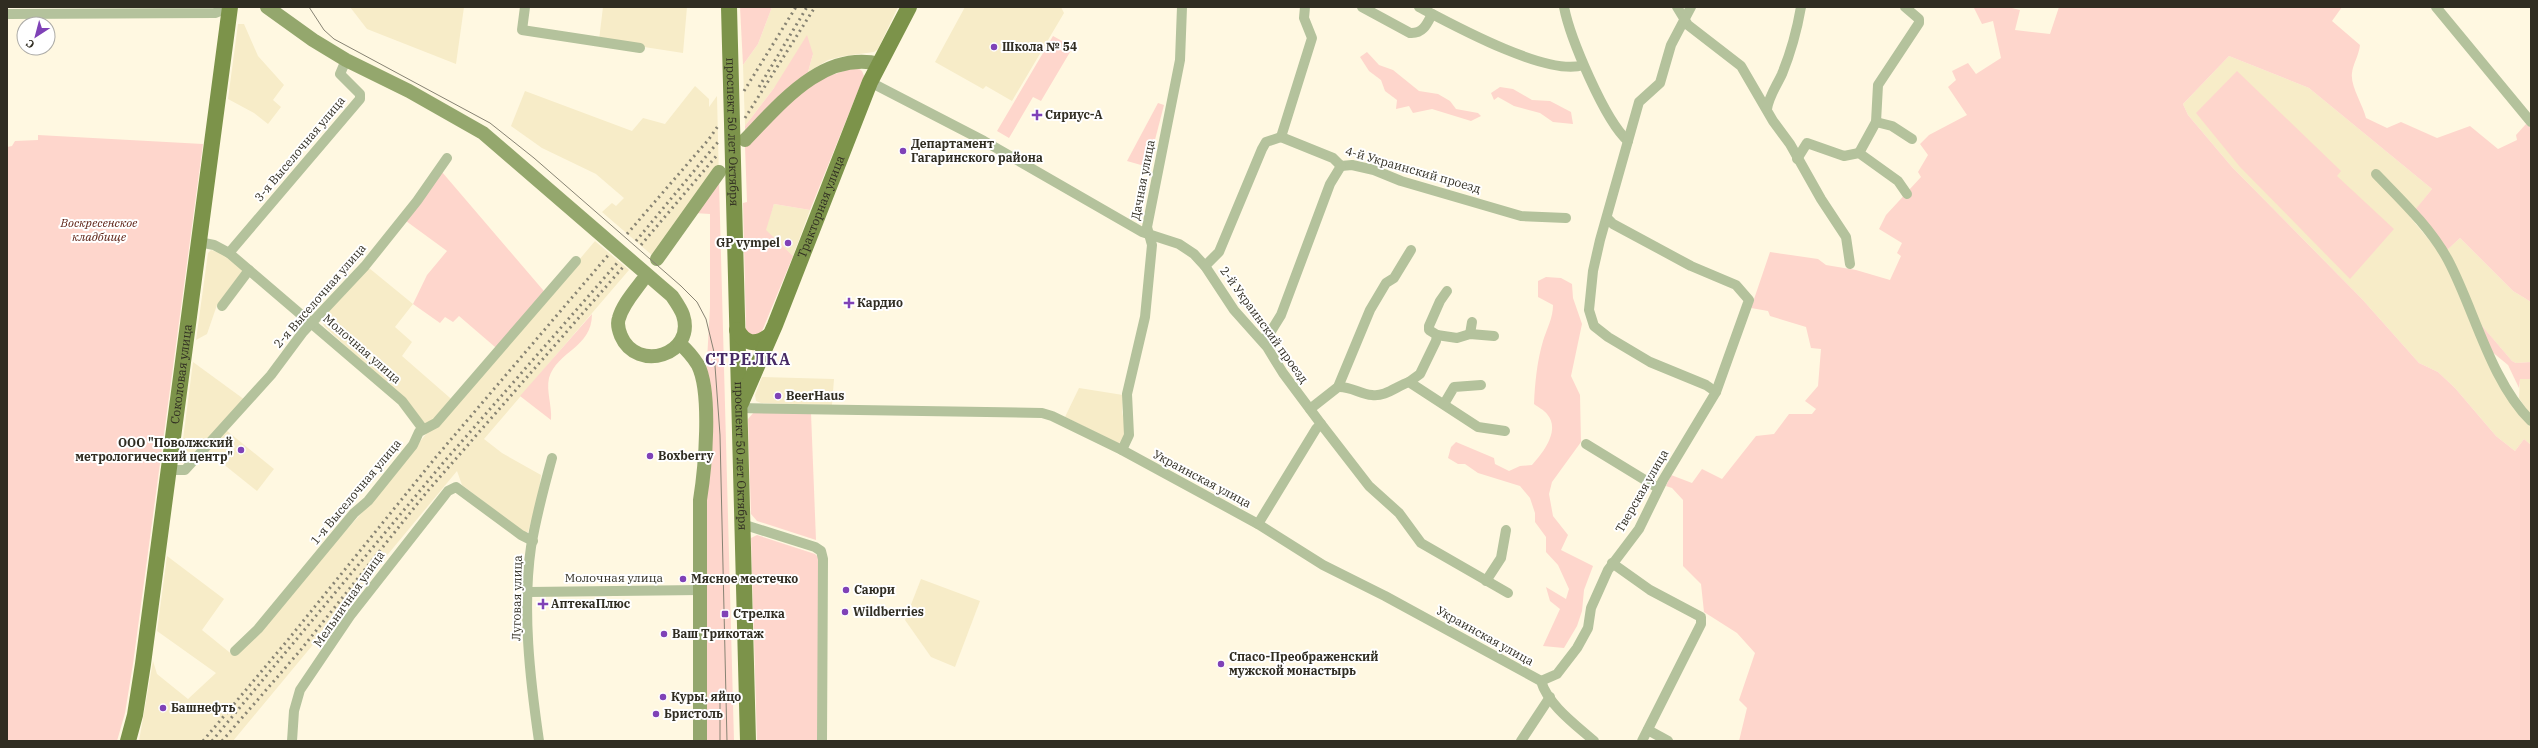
<svg xmlns="http://www.w3.org/2000/svg" width="2538" height="748" font-family="'IBM Plex Serif',serif">
<style>
.built{fill:#f7ecc8}
.green{fill:#fed6cc}
.lines{fill:none;stroke-linecap:round;stroke-linejoin:round}
.street{stroke:#b4c29c;stroke-width:10}
.secondary{stroke:#94a76d;stroke-width:14}
.primary{stroke:#7c934a;stroke-width:16}
.tram{stroke:#878373;stroke-width:1}
.rail{stroke:#878373;stroke-width:3;stroke-dasharray:2 4;stroke-linecap:butt}
.poi-dot{fill:#7f42b7;stroke:#fff;stroke-width:1.5}
.labels{text-anchor:middle;stroke-width:4;stroke-linejoin:round;paint-order:stroke}
.poi-label{font-size:12px;font-weight:bold;fill:#302d22;stroke:#fff;text-anchor:start}
.street-label{font-size:12px;fill:#302d22;stroke:#fff}
.park-label{font-size:12px;font-style:italic;fill:#5d2215;stroke:#fff}
.district-label{font-size:16px;font-weight:bold;letter-spacing:1px;fill:#472b65;stroke:#fff}
</style>
<rect width="100%" height="100%" fill="#fff8e1"/>
<g class="built">
<polygon points="350,7 464,7 456,64 367,29"/>
<polygon points="603,7 687,7 683,53 599,40"/>
<polygon points="772,7 898,7 878,49 874,52 844,56 828,60 808,72 813,54 774,88 745,126 743,65 758,44"/>
<polygon points="965,7 1061,7 1064,13 1012,101 986,86 983,89 935,62"/>
<polygon points="238,24 244,24 258,56 284,85 273,100 281,107 268,124 254,113 228,99"/>
<polygon points="2229,56 2309,88 2432,189 2410,217 2440,253 2461,293 2470,322 2531,425 2531,445 2524,439 2515,451 2496,436 2455,388 2438,372 2419,363 2362,299 2232,167 2188,115 2183,104"/>
<polygon points="695,86 709,99 709,107 717,96 719,181 660,262 602,212 612,203 616,206 624,198 596,174 542,148 511,126 525,91 632,131 643,118 665,124"/>
<polygon points="774,204 810,210 793,256 765,230"/>
<polygon points="2460,238 2513,291 2531,302 2531,362 2516,363 2512,361 2477,320 2446,251"/>
<polygon points="595,241 629,270 484,439 502,453 541,475 538,498 528,532 524,532 462,485 457,471 233,741 139,741 153,661 157,674 188,699 216,673 157,631 167,556 224,599 202,630 234,656 374,499 430,429 406,402 324,326 322,321 325,315 369,268 413,304 395,327 412,342 402,356 457,404"/>
<polygon points="211,250 225,255 244,271 217,305 207,334 196,340 208,253"/>
<polygon points="193,362 245,400 194,453 186,451 182,447"/>
<polygon points="762,377 834,379 832,405 761,403 756,401 755,395"/>
<polygon points="2520,379 2531,379 2531,416 2519,398"/>
<polygon points="1079,388 1123,395 1122,412 1126,428 1122,442 1118,443 1065,417"/>
<polygon points="226,430 274,469 257,491 207,451"/>
<polygon points="921,579 980,601 955,667 931,657 905,620"/>
</g>
<g class="green">
<polygon points="740,7 772,7 758,44 743,65"/>
<path d="M1978 7H2008L2020 10 2015 30 2050 34 2059 7H2342L2332 21 2360 45C2359 55 2353 64 2352 73 2350 86 2363 105 2366 118L2387 128 2401 122 2437 138 2470 126 2498 149 2517 140 2516 135 2526 124 2531 128V302L2513 291 2460 238 2446 251 2415 210 2432 189 2309 88 2229 56 2183 104 2188 115 2232 167 2362 299 2419 363 2438 372 2455 388 2496 436 2515 451 2524 439 2531 445V741H1739L1747 708 1739 700 1755 653 1737 633 1704 612 1701 584 1683 566V500L1672 488 1666 486 1671 475 1692 483 1702 469 1722 479 1756 436 1774 434 1789 414H1812L1816 409 1805 401 1818 386 1821 349 1811 348 1806 327 1770 316 1768 311 1751 308 1770 252 1818 259 1826 265 1856 270 1890 280 1901 256 1897 253 1902 243 1879 229 1886 215 1921 177 1918 172 1928 155 1920 144 1929 135 1967 115 1948 87 1956 80 1952 71 1968 63 1976 74 2001 58 1993 21 1982 24 1974 8Z"/>
<polygon points="807,35 813,54 808,72 745,134 745,126 774,88"/>
<polygon points="1053,36 1073,47 1041,101 1033,97 1009,138 997,131"/>
<polygon points="1367,52 1379,65 1393,70 1419,91 1438,94 1450,101 1456,109 1478,113 1481,116 1471,121 1432,109 1413,113 1409,106 1396,109 1397,100 1385,91 1381,80 1369,71 1360,57"/>
<polygon points="856,67 862,71 864,76 810,210 774,204 766,230 793,256 760,336 757,338 746,332 743,203 747,202 745,146 799,94 820,79"/>
<polygon points="2237,71 2341,171 2337,176 2394,229 2350,279 2240,167 2196,113"/>
<polygon points="1500,87 1513,89 1532,100 1550,101 1571,112 1573,124 1553,122 1540,113 1514,106 1498,97 1494,100 1491,93"/>
<polygon points="1158,103 1164,105 1148,167 1127,161"/>
<polygon points="38,135 203,144 133,664 125,713 117,741 7,741 7,147 12,146 15,141 38,140"/>
<polygon points="442,172 549,297 502,353 459,316 453,322 445,317 440,323 413,304 427,275 447,251 406,221"/>
<polygon points="719,181 734,741 704,741 706,378 710,307 710,214 694,213"/>
<path d="M1546 277 1561 278 1572 284 1573 298 1582 324 1571 376 1580 395 1581 442 1552 482 1549 494 1553 516 1568 535 1561 550 1593 566 1584 590 1582 611 1577 626 1564 648 1543 646 1560 609 1550 601 1546 587 1566 599 1569 589 1558 565 1546 552V537L1535 522V513L1530 498 1520 486 1478 473 1465 464H1458L1448 458 1451 447 1456 442 1494 458 1495 464 1509 471 1520 466 1532 465C1543 453 1561 430 1547 414 1544 410 1538 407 1534 404 1535 382 1537 362 1543 341 1547 328 1553 318 1553 305L1538 297V281Z"/>
<path d="M592 314C592 348 557 351 549 378 546 391 552 405 551 420L520 396Z"/>
<polygon points="2477,320 2512,361 2516,363 2531,362 2531,379 2520,379 2519,388 2508,365 2491,351"/>
<polygon points="754,412 811,413 816,540 757,521 751,514 748,419"/>
<polygon points="757,535 815,554 819,558 818,741 757,741 751,538"/>
</g>
<g class="lines">
<g class="street">
<polyline points="525,7 522,30 640,48"/>
<path d="M1362 7 1410 33C1423 34 1427 24 1432 14"/>
<path d="M1419 7C1453 25 1548 77 1583 65"/>
<path d="M1564 7C1570 38 1605 121 1628 141"/>
<polyline points="1677,7 1688,25 1741,66 1773,121 1790,144 1821,199 1846,237 1850,264"/>
<polyline points="1691,7 1671,45 1660,83 1639,102 1600,240 1593,271 1589,310 1594,326 1608,337 1650,362 1706,385 1716,392"/>
<polyline points="2436,7 2531,122"/>
<polyline points="7,14 215,13 230,7"/>
<polyline points="870,82 984,141 1142,232 1179,244 1194,254 1205,266 1234,310 1267,347 1283,373 1321,424 1369,486 1399,513 1421,543 1508,593"/>
<path d="M1767 109C1769 96 1777 85 1782 74 1791 52 1797 30 1801 7"/>
<polyline points="1876,122 1892,126 1912,139"/>
<polyline points="1281,137 1333,158 1341,166 1352,165 1374,170 1401,181 1521,216 1566,218"/>
<polyline points="1281,137 1312,38 1304,18 1305,7"/>
<polyline points="1859,153 1876,122 1878,85 1919,23 1919,19 1905,7"/>
<polyline points="1797,159 1807,143 1844,156 1859,153 1898,181 1907,194"/>
<path d="M2376 174C2401 200 2430 227 2448 260 2474 309 2491 382 2531 421"/>
<polyline points="199,242 214,245 229,253 402,401 423,429"/>
<polyline points="229,253 360,99 360,94 340,74 346,60"/>
<polyline points="1205,266 1219,252 1262,149 1266,142 1281,137"/>
<polyline points="222,306 249,270"/>
<polyline points="1470,334 1472,322"/>
<polyline points="1437,335 1457,338 1470,334 1494,336"/>
<polyline points="1262,340 1268,336 1281,315 1330,184 1341,166"/>
<polyline points="1409,382 1420,374 1436,341 1437,335 1429,330 1429,326 1440,301 1447,291"/>
<path d="M1338 387C1350 386 1360 394 1372 395 1385 397 1397 386 1409 382L1478 427 1505 431"/>
<polyline points="1444,404 1454,387 1481,385"/>
<path d="M739 408 1042 413 1052 416 1122 450 1258 524 1323 565 1385 596 1541 681C1548 705 1576 725 1594 741"/>
<polyline points="1310,409 1338,387 1370,310 1386,283 1394,278 1411,250"/>
<polyline points="1586,444 1658,488"/>
<polyline points="1122,450 1129,435 1127,394 1145,317 1152,245 1147,227 1180,60 1182,7"/>
<polyline points="169,470 185,470 271,375 303,332 365,266 417,201 447,158"/>
<polyline points="742,524 815,547 821,551 823,559 822,741"/>
<polyline points="1258,524 1316,429 1321,424"/>
<polyline points="1612,563 1650,590 1701,617 1701,624 1642,741"/>
<polyline points="1486,581 1501,558 1506,530"/>
<polyline points="529,592 700,590"/>
<polyline points="235,651 258,629 354,513 368,501 413,445 419,432 436,423 576,261"/>
<polyline points="1541,681 1557,674 1577,648 1588,628 1591,608 1608,570 1639,529 1663,480 1716,392 1749,300 1736,285 1691,266 1613,224 1607,218"/>
<polyline points="1648,730 1668,741"/>
<polyline points="292,741 294,711 300,690 350,616 448,491 456,487 521,535 533,541"/>
<path d="M539 741C530 679 522 609 531 547 536 517 544 487 552 458"/>
<polyline points="1521,741 1550,697"/>
</g>
<g class="secondary">
<path d="M267 7 313 40 346 60 409 91 483 133 672 296C676 302 681 309 683 315 696 355 637 373 621 336 619 331 617 323 619 318 623 304 634 292 642 281"/>
<path d="M745 140C781 103 823 50 880 64"/>
<polyline points="657,259 719,172"/>
<path d="M680 344C687 350 693 357 698 365 712 393 705 469 700 500V741"/>
</g>
<g class="primary">
<path id="s1" d="M729 7 748 741"/>
<path d="M737 330C745 344 755 346 769 336"/>
<path id="s2" d="M741 403 775 325 870 82 909 7"/>
<path id="s3" d="M128 741 135 715 143 664 230 7"/>
</g>
<g class="tram">
<polyline points="309,7 324,30 334,39 490,123 534,158 681,286 697,302 706,319 714,352 720,435 727,741"/>
<polyline points="720,699 720,741"/>
</g>
<g class="rail">
<polyline points="759,87 807,7"/>
<polyline points="744,91 796,7"/>
<polyline points="745,118 815,7"/>
<polyline points="627,234 709,139 718,126"/>
<polyline points="636,241 718,142"/>
<polyline points="641,245 718,154"/>
<polyline points="203,741 287,641 436,457 610,253"/>
<polyline points="212,741 443,463 619,261"/>
<polyline points="222,741 299,652 426,493 624,266"/>
</g>
</g>
<g class="poi-dot">
<circle cx="994" cy="47" r="4"/>
<path d="M1035 109h4v4h4v4h-4v4h-4v-4h-4v-4h4z"/>
<circle cx="903" cy="151" r="4"/>
<circle cx="788" cy="243" r="4"/>
<path d="M847 297h4v4h4v4h-4v4h-4v-4h-4v-4h4z"/>
<circle cx="778" cy="396" r="4"/>
<circle cx="241" cy="450" r="4"/>
<circle cx="650" cy="456" r="4"/>
<circle cx="683" cy="579" r="4"/>
<circle cx="846" cy="590" r="4"/>
<path d="M541 598h4v4h4v4h-4v4h-4v-4h-4v-4h4z"/>
<circle cx="845" cy="612" r="4"/>
<rect x="721" y="610" width="8" height="8" rx="2"/>
<circle cx="664" cy="634" r="4"/>
<circle cx="1221" cy="664" r="4"/>
<circle cx="663" cy="697" r="4"/>
<circle cx="163" cy="708" r="4"/>
<circle cx="656" cy="714" r="4"/>
</g>
<g class="labels">
<g class="poi-label">
<text x="1002" y="51">Школа № 54</text>
<text x="1045" y="119">Сириус-А</text>
<text x="911" y="148">Департамент<tspan x="911" dy="14">Гагаринского района</tspan></text>
<text x="780" y="247" text-anchor="end">GP vympel</text>
<text x="857" y="307">Кардио</text>
<text x="786" y="400">BeerHaus</text>
<text x="233" y="447" text-anchor="end">ООО "Поволжский<tspan x="233" dy="14">метрологический центр"</tspan></text>
<text x="658" y="460">Boxberry</text>
<text x="691" y="583">Мясное местечко</text>
<text x="854" y="594">Саюри</text>
<text x="551" y="608">АптекаПлюс</text>
<text x="853" y="616">Wildberries</text>
<text x="733" y="618">Стрелка</text>
<text x="672" y="638">Ваш Трикотаж</text>
<text x="1229" y="661">Спасо-Преображенский<tspan x="1229" dy="14">мужской монастырь</tspan></text>
<text x="671" y="701">Куры, яйцо</text>
<text x="171" y="712">Башнефть</text>
<text x="664" y="718">Бристоль</text>
</g>
<g class="street-label">
<text dy="4" stroke="none"><textPath href="#s1" startOffset="125">проспект 50 лет Октября</textPath></text>
<text transform="translate(300 149) rotate(-50)" y="4">3-я Выселочная улица</text>
<text transform="translate(1413 170) rotate(16)" y="4">4-й Украинский проезд</text>
<text transform="translate(1143 180) rotate(-79)" y="4">Дачная улица</text>
<text dy="4" stroke="none"><textPath href="#s2" startOffset="212">Тракторная улица</textPath></text>
<text transform="translate(320 296) rotate(-49)" y="4">2-я Выселочная улица</text>
<text transform="translate(1264 325) rotate(54)" y="4">2-й Украинский проезд</text>
<text transform="translate(362 349) rotate(41)" y="4">Молочная улица</text>
<text dy="4" stroke="none"><textPath href="#s3" startOffset="371">Соколовая улица</textPath></text>
<text dy="4" stroke="none"><textPath href="#s1" startOffset="449">проспект 50 лет Октября</textPath></text>
<text transform="translate(1202 479) rotate(28)" y="4">Украинская улица</text>
<text transform="translate(1642 491) rotate(-60)" y="4">Тверская улица</text>
<text transform="translate(356 492) rotate(-50)" y="4">1-я Выселочная улица</text>
<text x="614" y="582">Молочная улица</text>
<text transform="translate(517 598) rotate(-89)" y="4">Луговая улица</text>
<text transform="translate(349 599) rotate(-55)" y="4">Мельничная улица</text>
<text transform="translate(1485 636) rotate(29)" y="4">Украинская улица</text>
</g>
<g class="park-label">
<text x="99" y="227">Воскресенское<tspan x="99" dy="14">кладбище</tspan></text>
</g>
<g class="district-label">
<text x="748" y="365">СТРЕЛКА</text>
</g>
</g>
<rect width="2538" height="748" fill="none" stroke="#302d22" stroke-width="16"/>
<g transform="translate(36 36) rotate(216)"><circle r="19" fill="#ffffff" stroke="#acaba7"/>
<path d="M0-3L7 15L0 10L-7 15Z" fill="#7f42b7"/>
<text y="-6" font-size="11" font-weight="bold" text-anchor="middle" fill="#302d22">С</text>
</g>
</svg>
